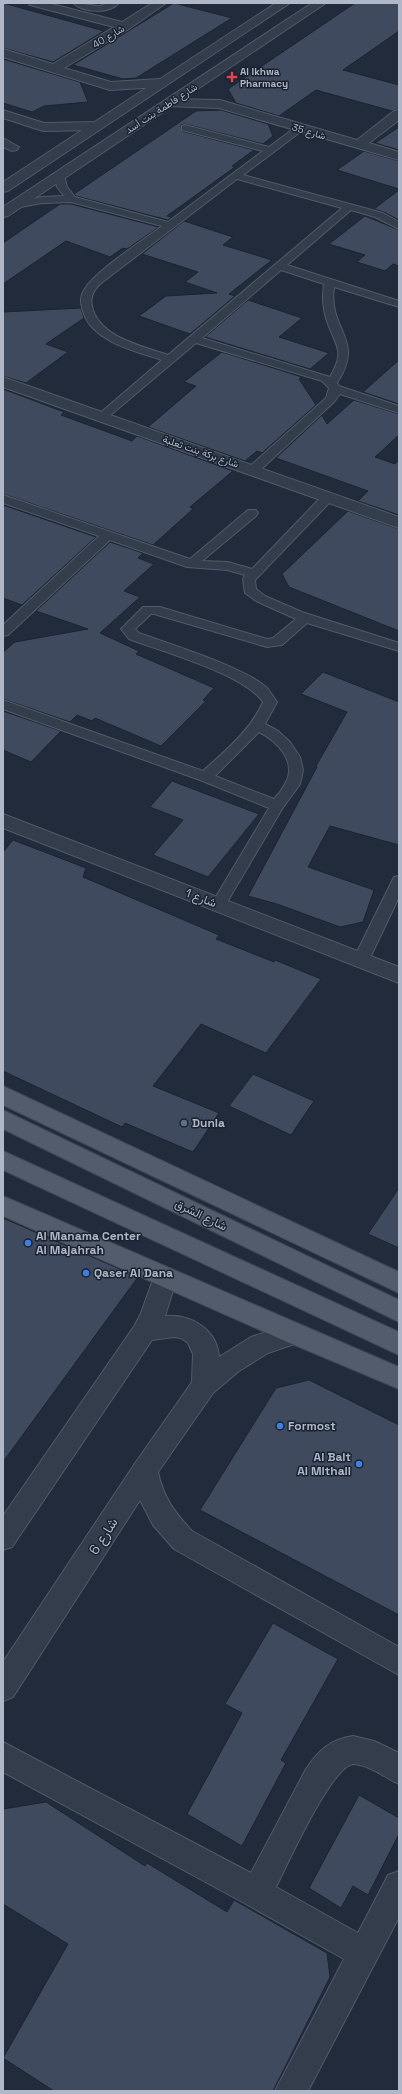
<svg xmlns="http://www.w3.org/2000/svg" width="402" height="2094" font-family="'Space Grotesk',Vazirmatn,sans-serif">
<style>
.building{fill:#3f4a5e;stroke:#1c2432}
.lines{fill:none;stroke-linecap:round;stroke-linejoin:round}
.service-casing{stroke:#525a69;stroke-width:2}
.minor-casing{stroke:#525a69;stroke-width:2}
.tertiary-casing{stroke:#525a69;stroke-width:2}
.primary-casing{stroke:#3e4655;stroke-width:2}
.service{fill:#343d4c;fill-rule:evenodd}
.minor{fill:#343d4c;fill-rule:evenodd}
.tertiary{fill:#343d4c;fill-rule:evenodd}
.primary{fill:#525c6c;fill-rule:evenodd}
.health-dot{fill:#e0444e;stroke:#1a2230;stroke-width:1.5}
.service-dot{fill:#5c6f8a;stroke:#1a2230;stroke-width:1.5}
.shop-dot{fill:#3f7fe0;stroke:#1a2230;stroke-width:1.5}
.labels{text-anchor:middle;stroke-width:3;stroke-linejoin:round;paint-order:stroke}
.far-street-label{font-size:10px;fill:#afb7c8;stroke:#1a2230}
.far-poi-label{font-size:10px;font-weight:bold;fill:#afb7c8;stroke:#1a2230;text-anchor:start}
.street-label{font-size:12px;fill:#afb7c8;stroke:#1a2230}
.poi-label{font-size:12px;font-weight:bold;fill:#afb7c8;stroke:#1a2230;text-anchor:start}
.near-street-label{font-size:14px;fill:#afb7c8;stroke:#1a2230}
</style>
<rect width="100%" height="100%" fill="#212b3b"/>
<g class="building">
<polygon points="3,3 54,17 104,31 53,62 3,48"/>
<polygon points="174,3 232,18 136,78 123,79 73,65"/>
<polygon points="355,3 399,3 399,31 343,70 399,85 399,109 392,111 316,90 279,116 236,103 228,89"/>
<polygon points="3,59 80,82 88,102 44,106 32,112 3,103"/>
<polygon points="221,110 268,124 273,136 263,144 185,124 181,125 182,131 254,150 232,166 235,167 167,216 172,217 168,220 76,196 74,194 196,111"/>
<polygon points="399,127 399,150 375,143"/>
<polygon points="364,151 399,161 399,189 337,170"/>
<polygon points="399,190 399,220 384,212 374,209"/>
<polygon points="60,204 71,204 159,227 127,249 123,248 110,257 66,241 3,284 3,243"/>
<polygon points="365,216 399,230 399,266 393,264 385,271 357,262 365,255 329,244"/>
<polygon points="184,221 233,237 223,245 272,260 229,294 235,296 190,334 139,316 166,296 217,293 185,282 198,272 142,254"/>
<polygon points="248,300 302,318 279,337 329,353 310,369 205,337"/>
<polygon points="81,308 84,318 46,344 68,352 26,383 3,376 3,312"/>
<polygon points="222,352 302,377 299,379 316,405 262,453 257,451 245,461 148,427 196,386 184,382"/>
<polygon points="399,360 399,404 363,392"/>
<polygon points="3,389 64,412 61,415 132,441 137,436 233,471 190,507 193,509 153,545 3,494"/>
<polygon points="354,400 399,414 399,435 375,457 395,464 399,460 399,515 358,501 368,491 276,458 322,415 327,424"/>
<polygon points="3,505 96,537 22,605 3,598"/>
<polygon points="348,511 399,529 399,631 289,587 282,574"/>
<polygon points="110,542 143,553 138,558 154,564 124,591 140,597 100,633 139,651 136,654 214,688 203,700 206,701 161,746 95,718 92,721 77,715 70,722 3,699 3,652 15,642 88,629 36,611"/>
<polygon points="323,672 399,702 399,845 330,826 308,867 374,890 363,922 340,927 277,904 248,896 317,767 316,766 347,712 301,694"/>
<polygon points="3,711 61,731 31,762 3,750"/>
<polygon points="172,781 259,814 208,877 153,855 183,820 150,807"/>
<polygon points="13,840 86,868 83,877 219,935 216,939 274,962 275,960 321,979 266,1053 201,1024 153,1086 219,1113 193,1152 125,1123 122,1127 3,1071 3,852"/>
<polygon points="253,1074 314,1101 291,1135 229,1106"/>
<polygon points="399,1188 399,1248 368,1234"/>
<polygon points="3,1218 138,1277 3,1462"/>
<polygon points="309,1380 399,1425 399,1615 200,1510 276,1388"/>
<polygon points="273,1623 338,1659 281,1760 286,1763 242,1846 187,1814 242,1713 225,1704"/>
<polygon points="359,1795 399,1818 399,1834 368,1895 353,1886 341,1908 309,1888"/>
<polygon points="46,1802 145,1866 147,1863 227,1912 234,1900 327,1953 330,1977 273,2091 54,2091 3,2058 68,1944 3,1904 3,1809"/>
</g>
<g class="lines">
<defs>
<g id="service">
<path d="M73 3 100 6 108 3H119C109 14 84 13 73 3Z"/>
<path d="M185 125 269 147 297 126H303V130L243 175 383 213 399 222V229L375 217 351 210 287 265 399 301V307L334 287C328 332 366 338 337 383L339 386 399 406V413L340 394 334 402 257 473H249L247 470 249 467 326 398 329 388 322 381 196 343 107 418H99L97 416 99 414 162 360C135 351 88 341 82 307 80 302 81 295 84 290 95 271 142 241 162 226L71 202 42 203 15 208 10 205 11 203 42 197 64 196 57 187 54 175 59 172 64 175 67 187 75 197 168 222 263 151 182 130V126ZM237 179 342 208 168 355C142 346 98 337 92 306 90 296 94 290 100 284ZM281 270 324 284C322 297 323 311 328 324 337 348 345 351 330 377L202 338Z"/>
<path d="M328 493 332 494 334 497 332 500 255 580 256 589 265 596 302 612 399 643V651L307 623 282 645 267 647 154 614H151L135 629 139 633C169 644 248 668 268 689 271 693 274 698 277 702L265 724 278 731 290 742 300 757 303 770 300 784 282 809 223 909 218 910 213 909 211 905 269 808 200 780 3 709V700L203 771C226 750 250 731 263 702 244 674 163 652 129 639L121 629 143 607H160L267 639 273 638 296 619 256 601 245 593 243 579 245 575 227 570 187 567 110 540 8 635 3 636V625L99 536 3 503V495L190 559 248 510H256L258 513 256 516 202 561 228 562 252 569 324 494ZM259 732C277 741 298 762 285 784 282 790 278 795 274 799L215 776Z"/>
<polygon points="399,876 399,897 369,960 366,964 361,966 356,964 353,960 392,881 394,877"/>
</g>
<g id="minor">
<polygon points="28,3 48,3 122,22 152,3 166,3 129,29 64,68 111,82 160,79 166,83 160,87 110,90 3,57 3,49 53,64 114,27 30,5"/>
<polygon points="169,99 220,100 357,140 394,111 399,110 399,120 369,143 399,152 399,160 219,108 165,106 163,103"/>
<polygon points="3,110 44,123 97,122 103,126 97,130 43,131 3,118"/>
<polygon points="3,138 19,147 17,150 12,151 3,147"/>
<polygon points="3,377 399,517 399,528 3,387"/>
<polygon points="3,814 399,967 399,983 3,828"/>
<path d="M165 1268 174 1271 177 1278 165 1316C191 1314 217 1329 219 1357L251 1337 294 1323 303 1327 306 1334 303 1341 268 1353 239 1371 213 1393 158 1472C163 1497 175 1513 192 1531L399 1647V1675L174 1549 153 1525 140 1500 13 1697 3 1701V1662L136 1462 192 1382 193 1354 188 1343 181 1338 173 1337 152 1340 12 1547 3 1550V1516L135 1325 141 1313 156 1271Z"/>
<path d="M353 1736 374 1741 399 1753V1784C385 1778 370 1765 354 1764 332 1764 287 1866 276 1887L358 1933 388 1875 399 1871V1917L308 2091H275L344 1959 246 1904 3 1772V1742L251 1873 306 1769C318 1751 331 1739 353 1736Z"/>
</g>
<g id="tertiary">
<polygon points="276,3 290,3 8,191 3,192 3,182"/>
<polygon points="312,3 326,3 8,216 3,217 3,207"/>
</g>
<g id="primary">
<polygon points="3,1086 399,1272 399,1293 3,1105"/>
<polygon points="3,1110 399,1300 399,1322 3,1129"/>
<polygon points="3,1151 399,1332 399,1355 3,1170"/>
<polygon points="3,1196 399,1367 399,1389 285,1341 3,1216"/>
</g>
</defs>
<use href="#service" class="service-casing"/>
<use href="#minor" class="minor-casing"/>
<use href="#tertiary" class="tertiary-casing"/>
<use href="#primary" class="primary-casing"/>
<use href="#service" class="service"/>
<use href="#minor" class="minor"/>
<use href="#tertiary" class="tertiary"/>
<use href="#primary" class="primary"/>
</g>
<path class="health-dot" d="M230 71h4v4h4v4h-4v4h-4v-4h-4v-4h4z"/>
<circle class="service-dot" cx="184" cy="1123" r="4"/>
<g class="shop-dot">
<circle cx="28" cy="1243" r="4"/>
<circle cx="86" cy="1273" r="4"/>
<circle cx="280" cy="1426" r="4"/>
<circle cx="359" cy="1464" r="4"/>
</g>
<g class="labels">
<g class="far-street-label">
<text transform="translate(108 36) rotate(-31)" y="4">شارع 40</text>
<text transform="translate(161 108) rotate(-33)" y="4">شارع فاطمة بنت أسد</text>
<text transform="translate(309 131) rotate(16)" y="4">شارع 35</text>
<text transform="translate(201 451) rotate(19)" y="4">شارع بركة بنت ثعلبة</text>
</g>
<g class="far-poi-label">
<text x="240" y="75">Al Ikhwa<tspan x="240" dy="12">Pharmacy</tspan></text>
</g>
<g class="street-label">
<text transform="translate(201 898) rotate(21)" y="4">شارع 1</text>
<text transform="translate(201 1215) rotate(26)" y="4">شارع الشرق</text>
</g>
<g class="poi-label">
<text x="192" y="1127">Dunia</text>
<text x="36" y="1240">Al Manama Center<tspan x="36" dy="14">Al Majahrah</tspan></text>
<text x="94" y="1277">Qaser Al Dana</text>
<text x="288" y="1430">Formost</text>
<text x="351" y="1461" text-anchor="end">Al Bait<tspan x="351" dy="14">Al Mithali</tspan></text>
</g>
<g class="near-street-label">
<text transform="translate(103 1536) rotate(-57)" y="5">شارع 6</text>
</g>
</g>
<rect width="402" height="2094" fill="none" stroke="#afb7c8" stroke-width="8"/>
</svg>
